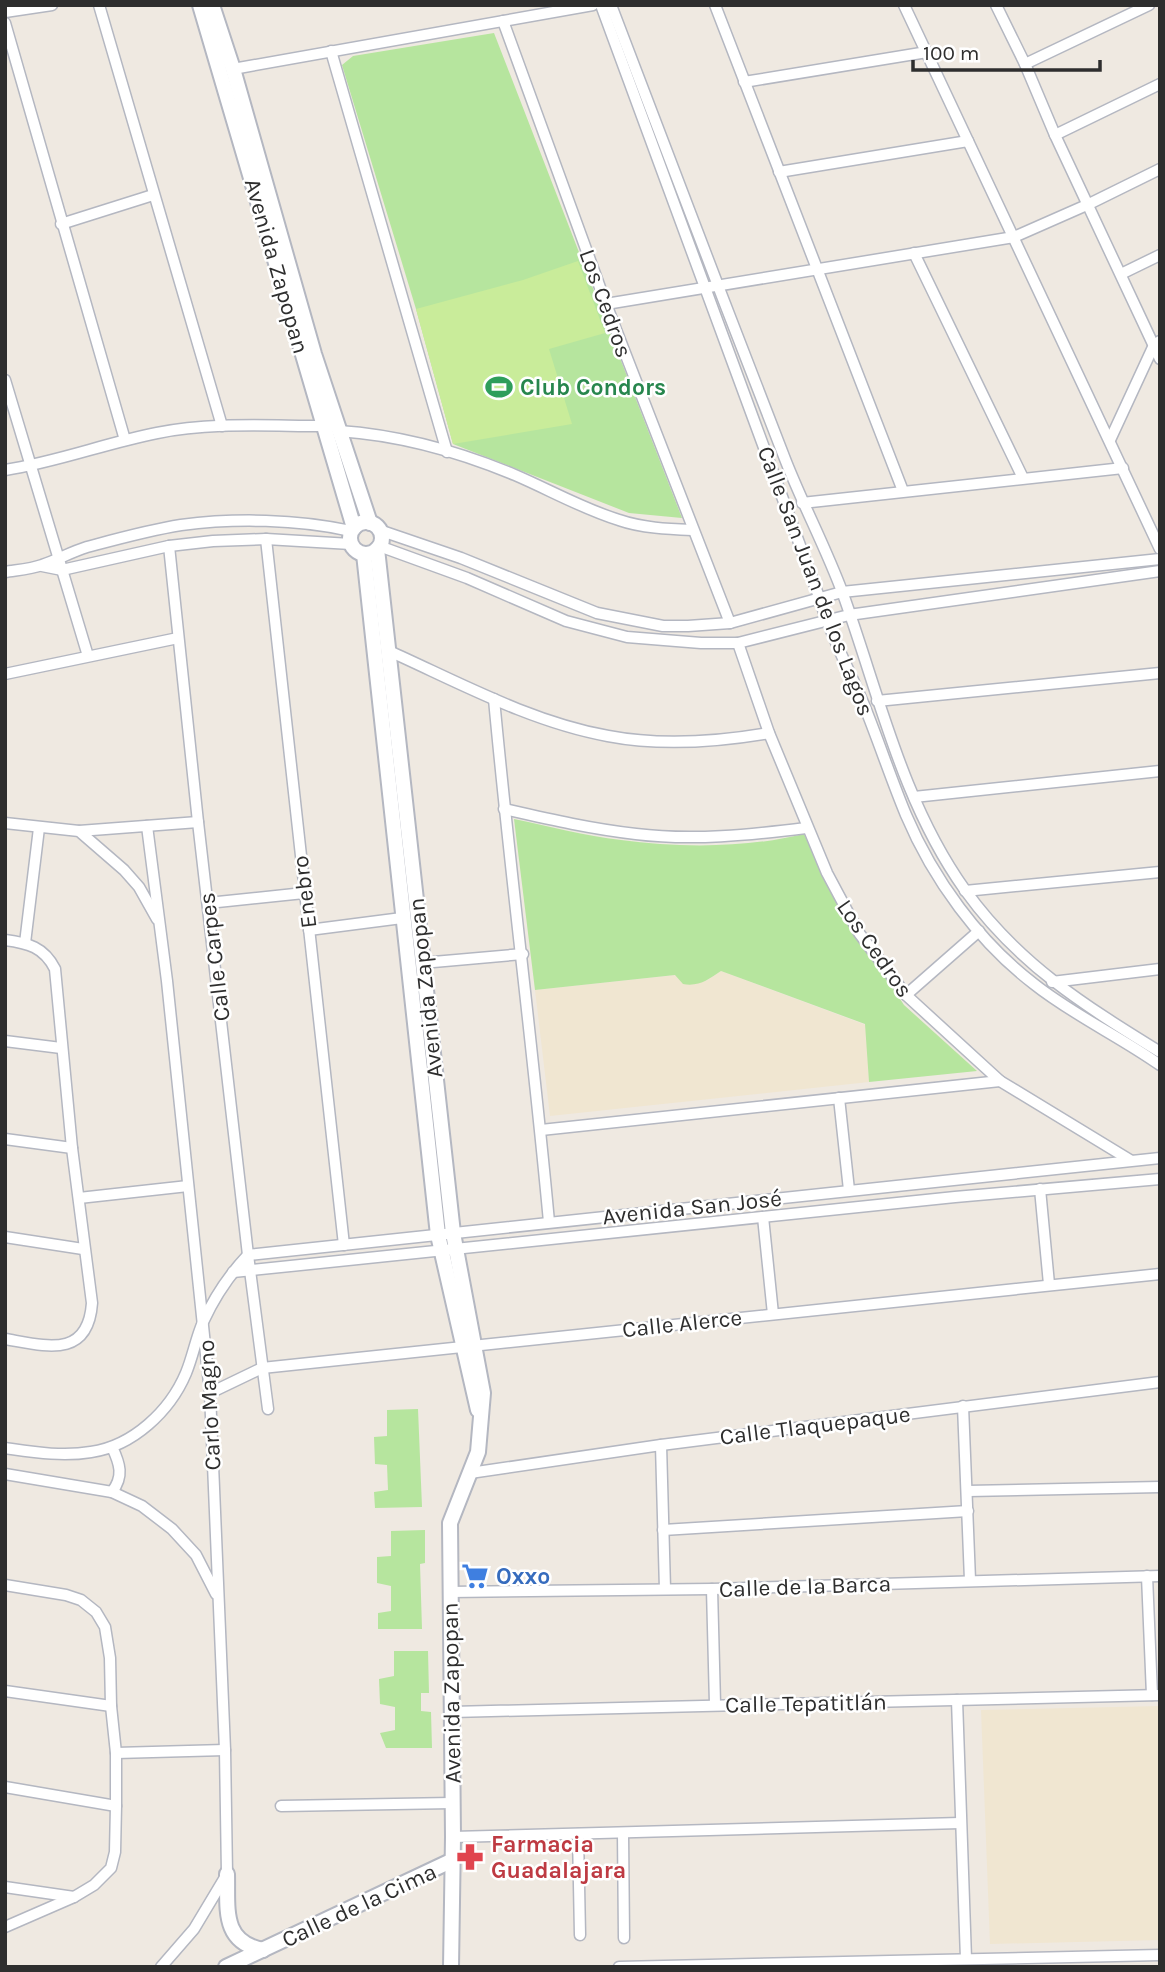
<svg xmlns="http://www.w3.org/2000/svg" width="1165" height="1972" font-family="Karla,sans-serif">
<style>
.education{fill:#f0e6d1}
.green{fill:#b6e59e}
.pitch{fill:#c9ec9a}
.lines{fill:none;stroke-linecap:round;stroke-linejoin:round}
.street-casing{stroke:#b4b7c1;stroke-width:13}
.secondary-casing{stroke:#b4b7c1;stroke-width:18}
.street{stroke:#fff;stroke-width:10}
.secondary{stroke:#fff;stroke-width:14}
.labels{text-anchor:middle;stroke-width:5;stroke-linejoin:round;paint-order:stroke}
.street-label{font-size:23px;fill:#2e2e2e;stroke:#fff}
.leisure-label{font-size:23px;font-weight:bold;fill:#27864d;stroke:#fff;text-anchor:start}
.shop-label{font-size:23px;font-weight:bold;fill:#366cbe;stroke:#fff;text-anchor:start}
.health-label{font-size:23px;font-weight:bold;fill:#be3a42;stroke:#fff;text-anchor:start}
</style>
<rect width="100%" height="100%" fill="#efe9e1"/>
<g class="education">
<polygon points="721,971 866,1025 869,1082 550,1116 535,990 676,975 706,981"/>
<polygon points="1160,1706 1160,1940 990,1944 981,1710"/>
</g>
<g class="green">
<polygon points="494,33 682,518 629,513 453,444 416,309 342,65 353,56"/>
<path d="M514 819C549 826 585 836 621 840 680 848 746 848 804 834L838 905 904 1005 977 1071 869 1082 865 1024 721 971C709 979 699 987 683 984L675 975 535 990Z"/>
<polygon points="418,1409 422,1507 375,1508 374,1492 388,1490 387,1465 375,1464 374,1437 387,1436 387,1410"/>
<polygon points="425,1530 425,1563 420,1564 422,1629 378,1629 378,1613 391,1611 391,1586 377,1583 377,1557 391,1556 391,1531"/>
<polygon points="394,1651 428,1651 429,1693 421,1693 421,1711 431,1712 432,1748 386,1748 380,1733 395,1730 395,1707 380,1704 379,1679 394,1676"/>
</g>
<polygon class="pitch" points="578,261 605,333 549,349 572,424 453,444 416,309 523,280"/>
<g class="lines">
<defs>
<g id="street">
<polyline points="99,5 222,426"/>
<path d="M601 5 819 597C830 635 849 669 864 705 879 742 891 779 906 815 933 879 979 942 1034 984 1073 1015 1119 1036 1160 1065"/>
<path d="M611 5C669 157 726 308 785 459 803 505 826 548 843 594 879 694 902 802 965 890 1018 964 1084 1005 1160 1052"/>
<polyline points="715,5 903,491"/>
<polyline points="904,5 1160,549"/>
<polyline points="996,5 1025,64 1055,135 1160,359"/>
<polyline points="5,12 52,5"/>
<polyline points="503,21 606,304 730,623"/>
<polyline points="5,23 125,440"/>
<polyline points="331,51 447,452"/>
<polyline points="1025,64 1149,5"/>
<polyline points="233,69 593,5"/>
<polyline points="744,82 927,52"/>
<polyline points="1055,135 1160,84"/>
<polyline points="779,172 968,141"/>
<polyline points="61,224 153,195"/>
<polyline points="914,253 1023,478"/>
<polyline points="1121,274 1160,255"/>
<polyline points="606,304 1014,237 1089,204 1160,169"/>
<polyline points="5,380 88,656"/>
<path d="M339 431C398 435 460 452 515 475 550 490 583 509 619 520 642 528 668 529 693 530"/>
<polyline points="1110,440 1154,345 1160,341"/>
<path d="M5 470C57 462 106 443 157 433 211 422 268 426 323 426"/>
<polyline points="802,503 1123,468"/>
<polyline points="379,530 461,558 597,613 663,626 688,626 730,623 842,592 1160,559"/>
<polyline points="266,539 344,1245"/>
<polyline points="169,546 198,822 248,1255 268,1409"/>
<polyline points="379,546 467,578 566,621 627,637 701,643 738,643 849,615 1160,571"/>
<polyline points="42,566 62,570 169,546 213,541 266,539 351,544"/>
<path d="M5 572C17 570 31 569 42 565 57 560 71 552 87 547 117 539 149 530 181 525 235 518 297 519 351 531"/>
<polyline points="738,643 769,733 827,873 859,933 906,995 1000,1081 1130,1160"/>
<path d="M389 651C460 683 531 722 608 736 660 746 717 742 769 733"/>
<polyline points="5,674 178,638"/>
<path d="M494 699C510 873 533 1047 549 1222"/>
<polyline points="877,701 1160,673"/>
<polyline points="914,797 1160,771"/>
<path d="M504 809C548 819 591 829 636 834 692 841 750 835 806 828"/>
<polyline points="5,823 79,831 124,870 139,887 157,919"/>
<polyline points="147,826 167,981 210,1393 225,1750 227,1874 194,1929 161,1967"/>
<polyline points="79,831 198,822"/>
<polyline points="965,891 1160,872"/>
<polyline points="208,903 304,893"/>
<polyline points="309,930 402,918"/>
<path d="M5 940C28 943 44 947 55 969L72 1148 92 1303C88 1359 46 1346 5 1339"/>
<polyline points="25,943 39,828"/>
<polyline points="422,963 523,954"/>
<polyline points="1052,982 1160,969"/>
<polyline points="906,995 979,931"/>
<polyline points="5,1041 61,1048"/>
<polyline points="839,1098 849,1190"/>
<polyline points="541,1130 1000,1081"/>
<polyline points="5,1139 72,1148"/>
<polyline points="1040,1189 1049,1284"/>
<polyline points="79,1198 188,1186"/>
<polyline points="763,1217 773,1314"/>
<polyline points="5,1237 83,1249"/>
<polyline points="233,1272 955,1197 1160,1179"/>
<polyline points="210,1393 262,1368 1160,1274"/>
<polyline points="963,1406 970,1580"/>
<polyline points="661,1445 665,1589"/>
<path d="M5 1448C33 1452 62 1457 91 1452 133 1446 170 1411 186 1373 193 1356 196 1338 203 1322 214 1298 230 1274 248 1255L1160 1158"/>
<polyline points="470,1473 661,1445 1160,1382"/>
<polyline points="5,1474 112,1492 142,1506 172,1529 196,1555 216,1594"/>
<polyline points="968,1491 1160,1487"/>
<path d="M112 1492C124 1476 120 1464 112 1447"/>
<polyline points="663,1530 968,1511"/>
<polyline points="1147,1576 1152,1695"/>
<polyline points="5,1585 66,1595 81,1600 96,1612 105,1627 110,1658 111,1706 116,1753 116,1806 115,1852 111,1868 94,1885 74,1897 5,1927"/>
<polyline points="712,1589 715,1704"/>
<polyline points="449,1592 712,1589 1160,1576"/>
<polyline points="5,1691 111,1706"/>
<polyline points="957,1700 966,1959"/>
<polyline points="452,1712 1160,1695"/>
<polyline points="116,1753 225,1750"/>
<polyline points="5,1787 116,1806"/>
<polyline points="281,1806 452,1803"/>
<polyline points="623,1833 624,1938"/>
<polyline points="578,1834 580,1935"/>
<polyline points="453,1837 960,1823"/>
<polyline points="5,1887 74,1897"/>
<polyline points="619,1967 1160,1955"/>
</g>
<g id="secondary">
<polyline points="200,5 354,528"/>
<polyline points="212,5 233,69 314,354 370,523"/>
<circle cx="366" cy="538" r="16"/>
<polyline points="377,549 453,1233 483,1393 478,1452 450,1523 453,1837 451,1967"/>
<polyline points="364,554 438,1235 478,1410"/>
<path d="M227 1874C228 1908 221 1942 263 1950"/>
<polyline points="226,1967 453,1860"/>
</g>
</defs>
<use href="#street" class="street-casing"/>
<use href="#secondary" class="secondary-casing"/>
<use href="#street" class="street"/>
<use href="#secondary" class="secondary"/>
</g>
<defs>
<symbol id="stadium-bare" viewBox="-9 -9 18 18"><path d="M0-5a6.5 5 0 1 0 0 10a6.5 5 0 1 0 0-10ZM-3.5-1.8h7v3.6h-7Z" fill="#2e9e5b" stroke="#fff" stroke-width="2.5" paint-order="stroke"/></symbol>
<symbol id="supermarket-bare" viewBox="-9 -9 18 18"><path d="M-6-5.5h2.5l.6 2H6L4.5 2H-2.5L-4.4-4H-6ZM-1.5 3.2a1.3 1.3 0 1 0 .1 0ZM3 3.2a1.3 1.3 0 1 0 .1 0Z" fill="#3f7fe0" stroke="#fff" stroke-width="2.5" paint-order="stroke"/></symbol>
<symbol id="pharmacy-bare" viewBox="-9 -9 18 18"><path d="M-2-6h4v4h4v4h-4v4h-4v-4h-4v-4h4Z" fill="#e0444e" stroke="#fff" stroke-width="2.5" paint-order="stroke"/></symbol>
</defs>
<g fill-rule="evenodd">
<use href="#stadium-bare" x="480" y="368" width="38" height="38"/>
<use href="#supermarket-bare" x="456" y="1557" width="38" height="38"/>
<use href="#pharmacy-bare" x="451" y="1838" width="38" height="38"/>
</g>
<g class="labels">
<g class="street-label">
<text transform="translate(277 266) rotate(74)" y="8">Avenida Zapopan</text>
<text transform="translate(606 303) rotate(70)" y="8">Los Cedros</text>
<text transform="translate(816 581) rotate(69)" y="8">Calle San Juan de los Lagos</text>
<text transform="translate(304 892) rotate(-97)" y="8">Enebro</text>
<text transform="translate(875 948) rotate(55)" y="8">Los Cedros</text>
<text transform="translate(214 957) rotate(-97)" y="8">Calle Carpes</text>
<text transform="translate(425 988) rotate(-96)" y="8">Avenida Zapopan</text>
<text transform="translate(692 1207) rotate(-6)" y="8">Avenida San José</text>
<text transform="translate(682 1323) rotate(-6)" y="8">Calle Alerce</text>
<text transform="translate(209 1405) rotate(-93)" y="8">Carlo Magno</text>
<text transform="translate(815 1425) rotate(-7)" y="8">Calle Tlaquepaque</text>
<text transform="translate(805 1586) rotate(-2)" y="8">Calle de la Barca</text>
<text transform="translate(451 1693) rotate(-91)" y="8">Avenida Zapopan</text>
<text transform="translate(806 1703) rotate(-1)" y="8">Calle Tepatitlán</text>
<text transform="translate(359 1905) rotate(-25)" y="8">Calle de la Cima</text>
</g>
<g class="leisure-label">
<text x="520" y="395">Club Condors</text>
</g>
<g class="shop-label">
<text x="496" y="1584">Oxxo</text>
</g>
<g class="health-label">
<text x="491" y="1852">Farmacia<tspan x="491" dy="26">Guadalajara</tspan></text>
</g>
</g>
<rect width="1165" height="1972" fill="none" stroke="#2e2e2e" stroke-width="14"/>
<path d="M913 60v10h187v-10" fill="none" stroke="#2e2e2e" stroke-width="3.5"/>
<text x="923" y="60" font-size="21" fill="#2e2e2e" stroke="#ffffff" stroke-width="5" paint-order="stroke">100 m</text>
</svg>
